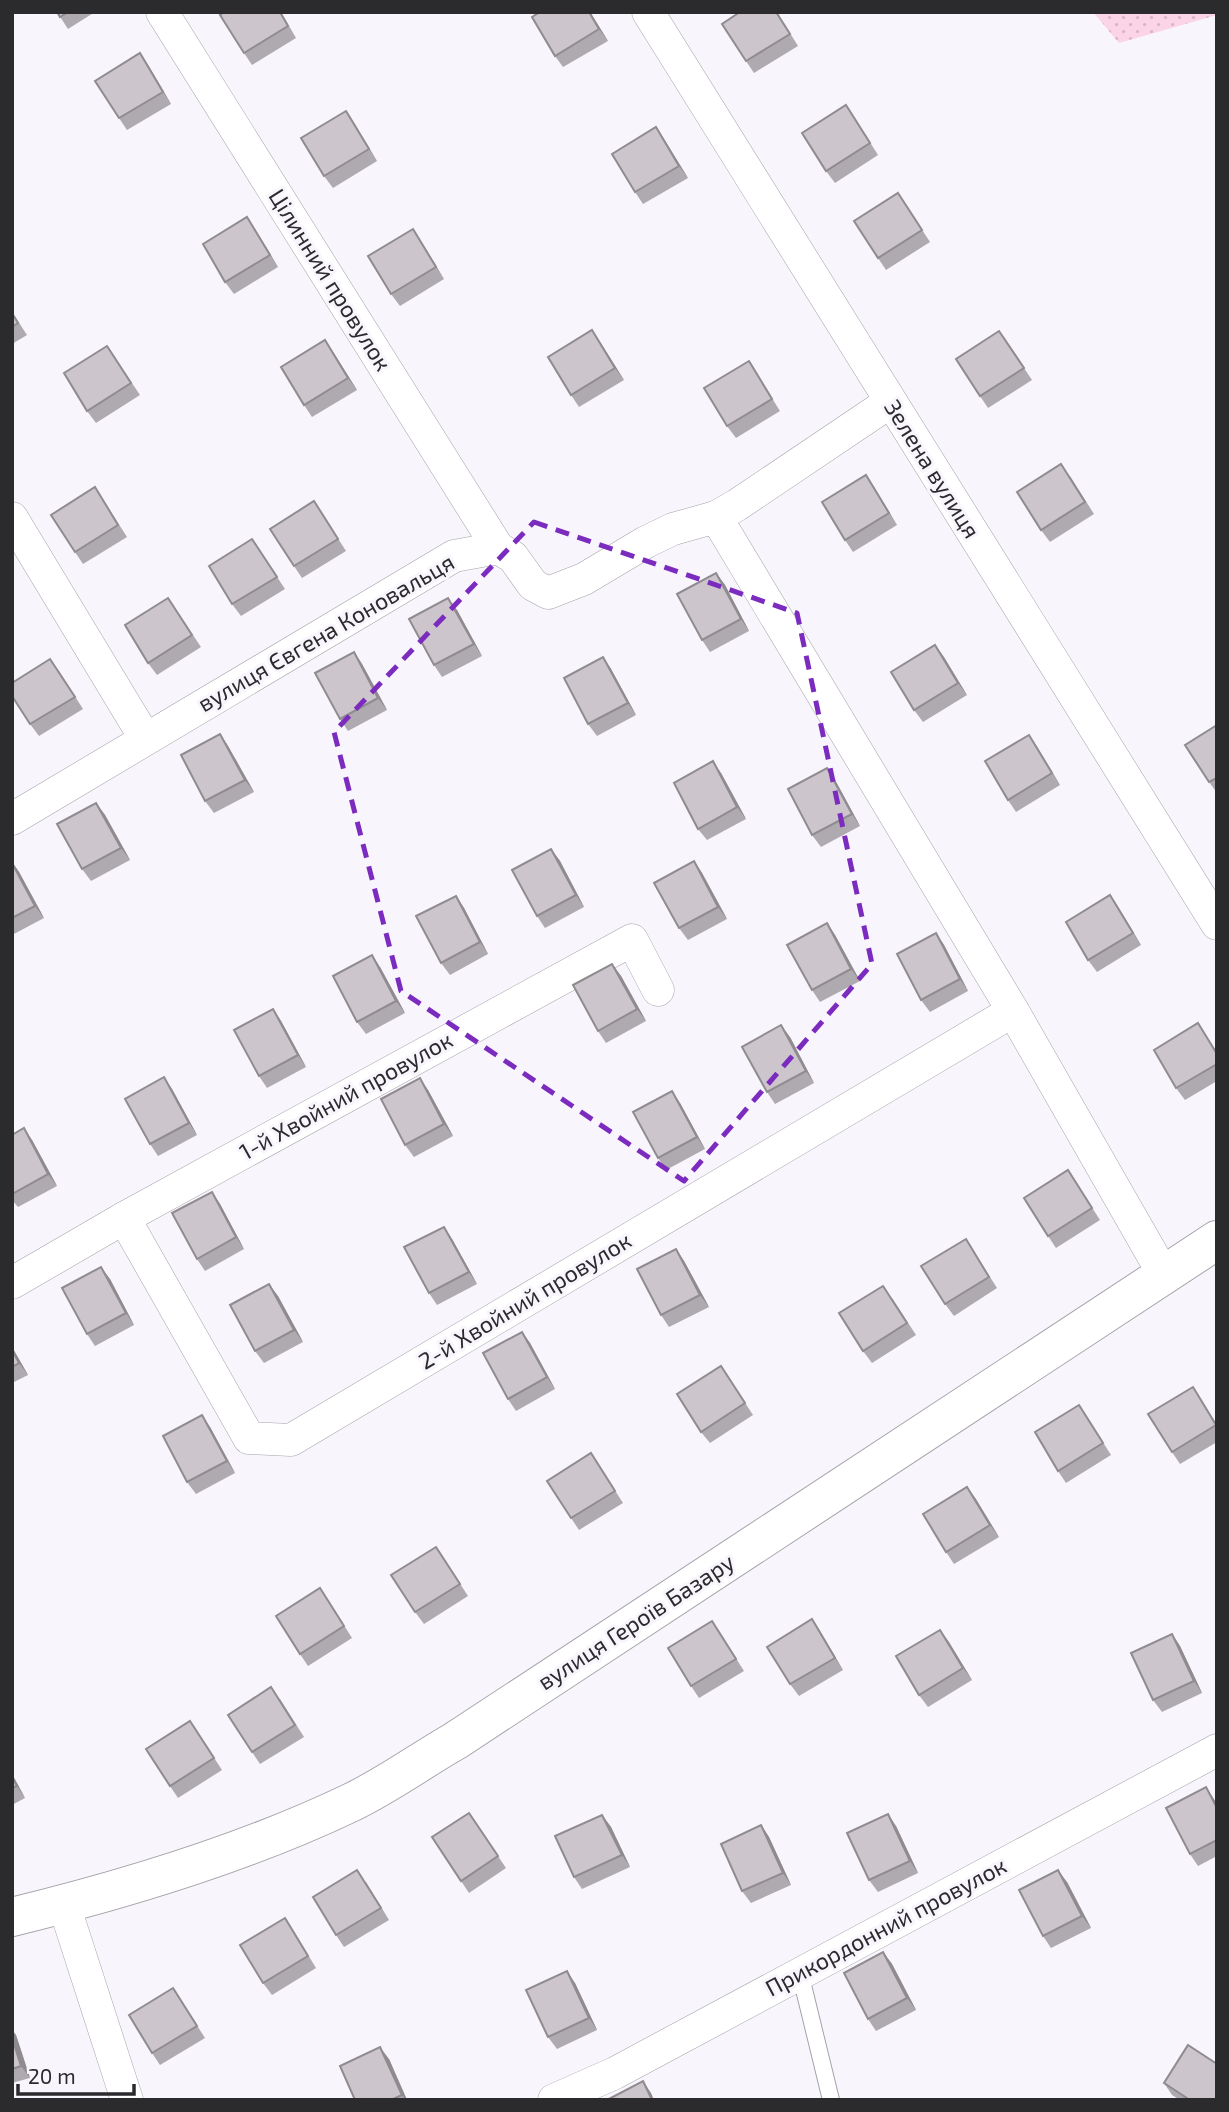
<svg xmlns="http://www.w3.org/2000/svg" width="1229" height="2112" font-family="'Exo 2',sans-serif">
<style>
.grass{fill:url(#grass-dots)}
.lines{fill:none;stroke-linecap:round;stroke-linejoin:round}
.service-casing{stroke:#a5a3a9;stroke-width:18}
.minor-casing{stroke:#a5a3a9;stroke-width:33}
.secondary-casing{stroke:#a5a3a9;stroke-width:40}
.service{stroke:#fff;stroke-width:16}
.minor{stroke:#fff;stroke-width:32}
.secondary{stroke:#fff;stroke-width:38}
.wall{fill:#afaaaf}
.shaded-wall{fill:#8f8b8f}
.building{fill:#ccc6cc;stroke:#8f8b8f;stroke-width:2}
.marked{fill:none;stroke:#7b2cbf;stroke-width:5;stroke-dasharray:14 9;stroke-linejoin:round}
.labels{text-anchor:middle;stroke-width:6;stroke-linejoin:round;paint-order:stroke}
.street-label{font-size:23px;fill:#2b2a2c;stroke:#f8f5fc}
</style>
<defs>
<pattern id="grass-dots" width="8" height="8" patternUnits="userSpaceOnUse" patternTransform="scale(1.75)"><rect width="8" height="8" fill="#fcd4e8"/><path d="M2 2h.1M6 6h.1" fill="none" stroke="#d8b6c7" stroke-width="1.8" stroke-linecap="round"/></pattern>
</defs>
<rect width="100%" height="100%" fill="#f8f5fc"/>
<polygon class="grass" points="1093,12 1217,12 1217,15 1119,43"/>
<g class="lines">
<defs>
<polyline id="service" points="800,1973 831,2100"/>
<g id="minor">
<polyline points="162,12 498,548"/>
<polyline points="648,12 1217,924"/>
<polyline points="716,517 1013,1011 1164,1275"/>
<polyline points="12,518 145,738"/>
<polyline points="12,819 454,556 498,548 513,557 533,585 548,593 584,579 646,542 673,529 716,517 737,505 890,402"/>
<polyline points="124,1218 249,1438 291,1440 1013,1011"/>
<polyline points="12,1283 124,1218 632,940 658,990"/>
<polyline points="64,1905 127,2100"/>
<polyline points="554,2100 615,2073 1217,1750"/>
</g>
<path id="secondary" d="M12 1917C127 1889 243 1854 350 1803 386 1786 420 1761 455 1741L1217 1240"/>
</defs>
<use href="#service" class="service-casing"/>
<use href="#minor" class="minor-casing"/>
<use href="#secondary" class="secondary-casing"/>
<use href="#service" class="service"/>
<use href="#minor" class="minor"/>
<use href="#secondary" class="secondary"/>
</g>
<g class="wall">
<polygon points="57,12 95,12 68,29"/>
<polygon points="224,12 281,12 296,38 252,65 244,53"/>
<polygon points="540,12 590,12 608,41 563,67 555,56"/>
<polygon points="777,12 798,46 754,73 746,61"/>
<polygon points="148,65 171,104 127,130 119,118"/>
<polygon points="346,111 377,161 333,188 324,176"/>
<polygon points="854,117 878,155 835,183 826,171"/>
<polygon points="656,127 688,178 643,204 635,192"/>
<polygon points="898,193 930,242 886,270 878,258"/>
<polygon points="255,229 278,267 234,294 225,282"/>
<polygon points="413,229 444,279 400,306 391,294"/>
<polygon points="12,312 27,335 12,344"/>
<polygon points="999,331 1032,380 988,408 980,396"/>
<polygon points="600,342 624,380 579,407 571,395"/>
<polygon points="107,346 140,395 96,423 87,411"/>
<polygon points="333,352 357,390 312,417 304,405"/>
<polygon points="749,361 780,411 736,438 727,426"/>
<polygon points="866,475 897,525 853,552 845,540"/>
<polygon points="1070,476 1094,514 1050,542 1041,530"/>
<polygon points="95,487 127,537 83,564 75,552"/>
<polygon points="314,501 346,551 302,578 294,566"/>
<polygon points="252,539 285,589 241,616 232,604"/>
<polygon points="716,573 725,585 749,631 710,652 702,640"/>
<polygon points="168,598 201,647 157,675 148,663"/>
<polygon points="457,610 482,656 442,677 434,665"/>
<polygon points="935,645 967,695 923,722 914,710"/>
<polygon points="354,652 362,664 387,710 348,731 340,719"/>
<polygon points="603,657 611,669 636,715 597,736 588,724"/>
<polygon points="59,671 83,709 39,736 30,724"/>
<polygon points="1217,725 1217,793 1209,782"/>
<polygon points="220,734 228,746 254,792 214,813 205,801"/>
<polygon points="1037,747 1060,785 1016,812 1008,800"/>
<polygon points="827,768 835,780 860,826 821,847 812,835"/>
<polygon points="721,773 746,819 707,840 698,829"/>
<polygon points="96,803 105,815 130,860 91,881 82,869"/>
<polygon points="551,849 560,861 584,907 545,928 537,916"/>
<polygon points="694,861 702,873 727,919 688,940 679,928"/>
<polygon points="12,862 19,872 44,918 12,935"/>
<polygon points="456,896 464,908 488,954 450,975 441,963"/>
<polygon points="1118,907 1141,945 1097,972 1088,960"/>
<polygon points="827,923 835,935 860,981 820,1002 812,990"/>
<polygon points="936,933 944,945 968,991 930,1012 921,1000"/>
<polygon points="612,964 621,976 646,1021 606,1043 598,1031"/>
<polygon points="380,967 405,1013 366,1034 357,1022"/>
<polygon points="273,1009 281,1021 306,1067 267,1088 259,1076"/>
<polygon points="1206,1035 1217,1053 1217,1081 1185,1100 1176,1088"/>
<polygon points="790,1037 814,1083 775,1104 767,1092"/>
<polygon points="172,1089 197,1135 158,1156 150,1144"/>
<polygon points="428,1090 453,1136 414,1157 405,1145"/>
<polygon points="680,1103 705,1149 666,1170 658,1158"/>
<polygon points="12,1135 32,1140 57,1186 18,1207 12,1200"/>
<polygon points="1068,1170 1100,1220 1056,1248 1048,1236"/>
<polygon points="212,1192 220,1204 244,1249 205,1271 197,1259"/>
<polygon points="452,1239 477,1284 437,1305 429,1293"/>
<polygon points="966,1239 997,1288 954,1316 945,1304"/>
<polygon points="676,1249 684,1261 709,1307 669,1327 661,1315"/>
<polygon points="110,1279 134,1325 95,1346 87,1334"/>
<polygon points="278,1296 303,1342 264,1363 255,1351"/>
<polygon points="892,1298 916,1335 872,1363 863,1351"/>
<polygon points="522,1332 530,1343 555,1389 516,1411 508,1399"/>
<polygon points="12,1347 28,1375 12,1383"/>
<polygon points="721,1366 753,1415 710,1443 701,1432"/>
<polygon points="1201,1399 1217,1425 1217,1442 1180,1464 1172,1452"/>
<polygon points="1087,1417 1111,1455 1066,1483 1058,1471"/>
<polygon points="210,1427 235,1473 196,1494 187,1482"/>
<polygon points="591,1453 623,1503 579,1530 571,1518"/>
<polygon points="967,1487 999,1537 954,1564 946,1552"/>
<polygon points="444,1559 468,1596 424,1624 415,1612"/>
<polygon points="328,1600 352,1638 308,1666 300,1654"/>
<polygon points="812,1619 843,1670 799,1696 790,1684"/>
<polygon points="940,1630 972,1680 928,1707 919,1695"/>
<polygon points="720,1633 744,1671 699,1698 691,1686"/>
<polygon points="1172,1634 1180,1646 1202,1693 1162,1712 1153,1700"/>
<polygon points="280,1699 304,1737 260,1764 252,1752"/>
<polygon points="190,1721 222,1770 178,1798 170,1786"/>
<polygon points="12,1774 25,1798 12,1805"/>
<polygon points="1206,1787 1217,1804 1217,1856 1198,1866 1190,1854"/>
<polygon points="469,1813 506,1868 469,1893 432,1837"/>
<polygon points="602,1815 611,1827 630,1867 582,1889 574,1877"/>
<polygon points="761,1825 769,1837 791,1885 751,1903 742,1891"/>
<polygon points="896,1826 918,1873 878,1892 869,1880"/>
<polygon points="366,1882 389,1920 344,1947 336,1935"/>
<polygon points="1067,1882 1091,1928 1051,1948 1043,1936"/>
<polygon points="293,1930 316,1968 272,1995 263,1983"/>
<polygon points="883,1952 892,1964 916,2010 876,2031 868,2019"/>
<polygon points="575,1983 597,2030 557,2049 548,2037"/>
<polygon points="173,1988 205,2038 160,2065 152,2053"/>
<polygon points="12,2030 16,2035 30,2078 12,2083"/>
<polygon points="389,2059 407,2100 355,2100"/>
<polygon points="1164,2083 1217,2100 1180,2100 1172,2095"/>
</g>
<g class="shaded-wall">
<polygon points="589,12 590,12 608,41 599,29"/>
<polygon points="140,53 148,65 171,104 163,92"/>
<polygon points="346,111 354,123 377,161 369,149"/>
<polygon points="656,127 664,139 688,178 679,166"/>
<polygon points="247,217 255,229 278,267 270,255"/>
<polygon points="413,229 421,241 444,279 436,267"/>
<polygon points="592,330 600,342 624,380 615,368"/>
<polygon points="325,340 333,352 357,390 348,378"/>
<polygon points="866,475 874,487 897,525 889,513"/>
<polygon points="716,573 725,585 749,631 741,619"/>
<polygon points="448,598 457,610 482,656 474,644"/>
<polygon points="935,645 944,657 967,695 958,683"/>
<polygon points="354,652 362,664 387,710 378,698"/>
<polygon points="603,657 611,669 636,715 628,703"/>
<polygon points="220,734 228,746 254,792 245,780"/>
<polygon points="1029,735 1037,747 1060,785 1052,773"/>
<polygon points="713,761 721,773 746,819 737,807"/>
<polygon points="827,768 835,780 860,826 852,814"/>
<polygon points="96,803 105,815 130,860 121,848"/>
<polygon points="551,849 560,861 584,907 576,895"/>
<polygon points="694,861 702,873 727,919 718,907"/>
<polygon points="12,862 19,872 44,918 35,906"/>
<polygon points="1110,895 1118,907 1141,945 1133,933"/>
<polygon points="456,896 464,908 488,954 480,942"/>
<polygon points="827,923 835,935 860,981 851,969"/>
<polygon points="936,933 944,945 968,991 960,979"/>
<polygon points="372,955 380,967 405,1013 396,1001"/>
<polygon points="612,964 621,976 646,1021 637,1009"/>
<polygon points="273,1009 281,1021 306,1067 298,1055"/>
<polygon points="781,1025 790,1037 814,1083 806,1071"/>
<polygon points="164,1077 172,1089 197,1135 189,1123"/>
<polygon points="420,1078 428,1090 453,1136 444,1124"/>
<polygon points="672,1091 680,1103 705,1149 697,1137"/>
<polygon points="24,1128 32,1140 57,1186 48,1174"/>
<polygon points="212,1192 220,1204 244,1249 236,1237"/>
<polygon points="444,1227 452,1239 477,1284 469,1272"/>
<polygon points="676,1249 684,1261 709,1307 700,1295"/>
<polygon points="101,1267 110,1279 134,1325 126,1313"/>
<polygon points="269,1284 278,1296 303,1342 294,1330"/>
<polygon points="522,1332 530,1343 555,1389 547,1377"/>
<polygon points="12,1347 28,1375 19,1363 12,1350"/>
<polygon points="202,1415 210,1427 235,1473 227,1461"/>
<polygon points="967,1487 976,1499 999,1537 990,1525"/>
<polygon points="812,1619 820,1631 843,1670 835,1658"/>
<polygon points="940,1630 949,1642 972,1680 963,1668"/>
<polygon points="1172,1634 1180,1646 1202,1693 1194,1681"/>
<polygon points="12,1774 25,1798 17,1786 12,1777"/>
<polygon points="1206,1787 1217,1804 1217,1808"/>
<polygon points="888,1814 896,1826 918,1873 910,1861"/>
<polygon points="602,1815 611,1827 630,1867 622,1855"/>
<polygon points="761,1825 769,1837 791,1885 783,1873"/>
<polygon points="1058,1870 1067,1882 1091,1928 1082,1916"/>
<polygon points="883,1952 892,1964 916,2010 907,1998"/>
<polygon points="567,1971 575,1983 597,2030 589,2018"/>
<polygon points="12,2030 16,2035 30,2078 21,2066 12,2038"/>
<polygon points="380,2047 389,2059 407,2100 406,2100 402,2095"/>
<polygon points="643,2081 651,2093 654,2100 652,2100"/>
</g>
<g class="building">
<polygon points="57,12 68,12 60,17"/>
<polygon points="224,12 280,12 288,26 244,53 220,15"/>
<polygon points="540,12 589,12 599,29 555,56 532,17"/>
<polygon points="740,12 776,12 790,34 746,61 722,24"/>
<polygon points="140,53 163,92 119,118 95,81"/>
<polygon points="846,105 870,143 826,171 802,133"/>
<polygon points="346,111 369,149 324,176 301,138"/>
<polygon points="656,127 679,166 635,192 612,154"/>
<polygon points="898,193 922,230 878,258 854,221"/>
<polygon points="247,217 270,255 225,282 203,244"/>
<polygon points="413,229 436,267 391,294 368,256"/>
<polygon points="12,313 18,323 12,327"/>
<polygon points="592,330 615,368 571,395 548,357"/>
<polygon points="999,331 1024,368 980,396 956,359"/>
<polygon points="325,340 348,378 304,405 281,367"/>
<polygon points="107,346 131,383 87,411 64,373"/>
<polygon points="749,361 772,399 727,426 704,388"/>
<polygon points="1061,464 1085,502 1041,530 1017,492"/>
<polygon points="866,475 889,513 845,540 822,502"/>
<polygon points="95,487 118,525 75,552 51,515"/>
<polygon points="314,501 338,539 294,566 270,529"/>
<polygon points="252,539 277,577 232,604 209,566"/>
<polygon points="716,573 741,619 702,640 677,594"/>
<polygon points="168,598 192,635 148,663 125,625"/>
<polygon points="448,598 474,644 434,665 409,619"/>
<polygon points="935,645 958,683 914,710 891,672"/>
<polygon points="354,652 378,698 340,719 315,673"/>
<polygon points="603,657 628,703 588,724 564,678"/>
<polygon points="50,659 75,697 30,724 12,696 12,683"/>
<polygon points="1217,725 1217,778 1209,782 1185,745"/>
<polygon points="220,734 245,780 205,801 181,755"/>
<polygon points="1029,735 1052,773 1008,800 985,761"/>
<polygon points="713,761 737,807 698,829 674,783"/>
<polygon points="827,768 852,814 812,835 788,789"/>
<polygon points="96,803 121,848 82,869 57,824"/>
<polygon points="551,849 576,895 537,916 512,870"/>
<polygon points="694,861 718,907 679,928 654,883"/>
<polygon points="12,863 35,906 12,918"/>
<polygon points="1110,895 1133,933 1088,960 1066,922"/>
<polygon points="456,896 480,942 441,963 416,916"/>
<polygon points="827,923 851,969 812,990 787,945"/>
<polygon points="936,933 960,979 921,1000 897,954"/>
<polygon points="372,955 396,1001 357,1022 333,976"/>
<polygon points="612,964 637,1009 598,1031 573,985"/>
<polygon points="273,1009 298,1055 259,1076 234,1030"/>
<polygon points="1198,1023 1217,1054 1217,1064 1176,1088 1154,1050"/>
<polygon points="781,1025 806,1071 767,1092 742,1047"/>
<polygon points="164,1077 189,1123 150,1144 125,1099"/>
<polygon points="420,1078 444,1124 405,1145 381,1099"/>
<polygon points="672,1091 697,1137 658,1158 633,1112"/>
<polygon points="24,1128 48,1174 12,1194 12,1135"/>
<polygon points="1068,1170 1092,1208 1048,1236 1024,1198"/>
<polygon points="212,1192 236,1237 197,1259 172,1213"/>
<polygon points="444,1227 469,1272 429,1293 404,1247"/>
<polygon points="966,1239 989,1277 945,1304 921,1266"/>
<polygon points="676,1249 700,1295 661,1315 637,1269"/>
<polygon points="101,1267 126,1313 87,1334 62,1288"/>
<polygon points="269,1284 294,1330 255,1351 230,1305"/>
<polygon points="883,1286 907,1323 863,1351 839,1313"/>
<polygon points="522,1332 547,1377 508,1399 483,1353"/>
<polygon points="12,1350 19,1363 12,1367"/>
<polygon points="721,1366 745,1403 701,1432 677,1394"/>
<polygon points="1193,1387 1216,1425 1172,1452 1148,1414"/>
<polygon points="1079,1405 1103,1443 1058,1471 1035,1432"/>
<polygon points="202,1415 227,1461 187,1482 163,1436"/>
<polygon points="591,1453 615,1491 571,1518 547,1481"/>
<polygon points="967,1487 990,1525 946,1552 923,1514"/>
<polygon points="436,1547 460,1584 415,1612 391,1575"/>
<polygon points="320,1588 344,1626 300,1654 276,1616"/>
<polygon points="812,1619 835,1658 790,1684 767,1647"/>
<polygon points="712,1621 736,1659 691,1686 668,1648"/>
<polygon points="940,1630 963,1668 919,1695 896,1656"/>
<polygon points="1172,1634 1194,1681 1153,1700 1131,1653"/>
<polygon points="271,1687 295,1725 252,1752 228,1715"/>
<polygon points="190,1721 214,1758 170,1786 146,1749"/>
<polygon points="12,1777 17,1786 12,1788"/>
<polygon points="1206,1787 1217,1808 1217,1840 1190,1854 1166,1808"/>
<polygon points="469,1813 498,1856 461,1881 432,1837"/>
<polygon points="888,1814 910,1861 869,1880 847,1833"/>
<polygon points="602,1815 622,1855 574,1877 555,1836"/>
<polygon points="761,1825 783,1873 742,1891 721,1844"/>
<polygon points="357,1870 381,1908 336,1935 313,1897"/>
<polygon points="1058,1870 1082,1916 1043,1936 1019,1890"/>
<polygon points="285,1918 308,1956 263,1983 240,1945"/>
<polygon points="883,1952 907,1998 868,2019 844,1973"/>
<polygon points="567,1971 589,2018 548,2037 526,1990"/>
<polygon points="173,1988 197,2026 152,2053 129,2015"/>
<polygon points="12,2038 21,2066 12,2069"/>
<polygon points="1188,2045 1217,2064 1217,2097 1215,2100 1190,2100 1164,2083"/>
<polygon points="380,2047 402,2095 391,2100 355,2100 340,2066"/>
<polygon points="643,2081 652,2100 607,2100"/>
</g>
<path class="marked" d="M534 522 797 613 872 964 684 1181 401 991 334 732Z"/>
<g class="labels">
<g class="street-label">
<text transform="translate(330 280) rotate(58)" y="8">Цілинний провулок</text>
<text transform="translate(932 469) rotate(58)" y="8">Зелена вулиця</text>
<text transform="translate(326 633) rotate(-30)" y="8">вулиця Євгена Коновальця</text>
<text transform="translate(346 1096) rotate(-29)" y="8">1-й Хвойний провулок</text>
<text transform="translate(525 1301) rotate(-31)" y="8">2-й Хвойний провулок</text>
<text transform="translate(636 1622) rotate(-33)" y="8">вулиця Героїв Базару</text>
<text transform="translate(886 1927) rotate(-28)" y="8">Прикордонний провулок</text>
</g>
</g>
<rect width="1229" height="2112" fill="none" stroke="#2b2a2c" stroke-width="28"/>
<path d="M18 2084v10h116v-10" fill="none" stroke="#2b2a2c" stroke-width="3.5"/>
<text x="28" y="2084" font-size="21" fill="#2b2a2c" stroke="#f8f5fc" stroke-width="5" paint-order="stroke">20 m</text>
</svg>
